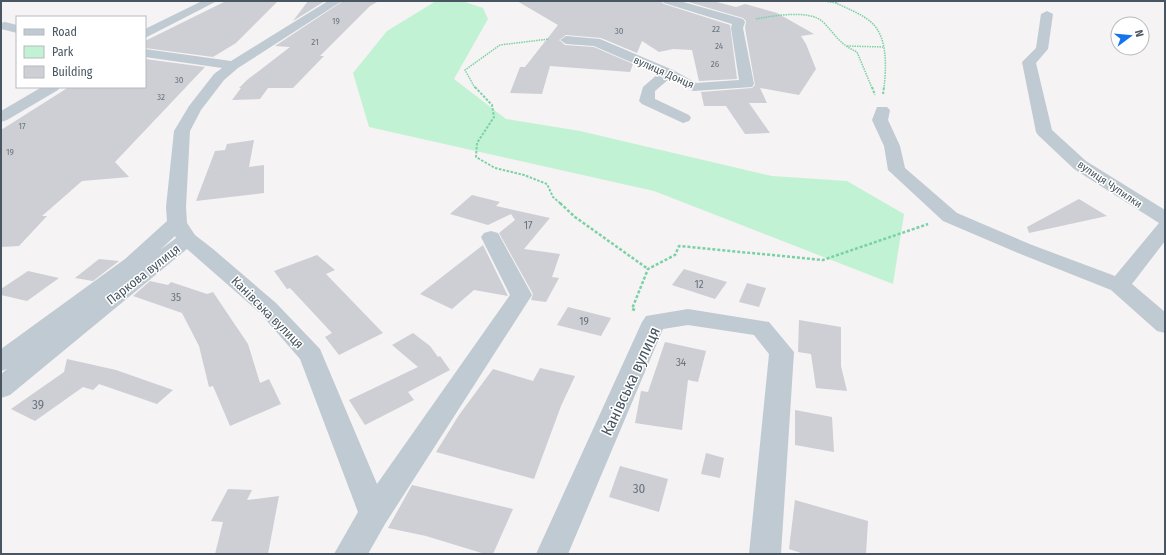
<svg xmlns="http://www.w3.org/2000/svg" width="1166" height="555" font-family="'Fira Sans Condensed',sans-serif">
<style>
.green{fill:#c2f2d4}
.building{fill:#cdcfd5}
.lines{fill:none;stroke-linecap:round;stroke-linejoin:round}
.path-far2{stroke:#78d2a5;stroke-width:1.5;stroke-dasharray:1.5 1;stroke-linecap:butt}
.path-far1{stroke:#78d2a5;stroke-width:2;stroke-dasharray:2.5 1.5;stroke-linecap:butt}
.path{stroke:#78d2a5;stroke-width:2.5;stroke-dasharray:3 2;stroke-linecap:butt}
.street{fill:#c0cad2;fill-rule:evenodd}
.labels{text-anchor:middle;stroke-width:3;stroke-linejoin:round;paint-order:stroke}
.far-number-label{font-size:9px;fill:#6a747e}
.far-street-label{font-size:11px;fill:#495661;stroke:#fff}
.number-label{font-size:11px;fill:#6a747e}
.street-label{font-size:13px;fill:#495661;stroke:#fff}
.near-number-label{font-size:13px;fill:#6a747e}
.near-street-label{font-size:16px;fill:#495661;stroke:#fff}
</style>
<rect width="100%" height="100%" fill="#f5f3f3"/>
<polygon class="green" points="436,1 462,1 483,8 488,19 454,79 506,119 580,131 772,176 847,181 904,214 893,284 654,191 369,127 353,73 387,31"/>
<g class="building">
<polygon points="226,1 278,1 236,43 213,57 145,48 145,41"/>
<polygon points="308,1 325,1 293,21"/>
<polygon points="343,1 379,1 370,6 320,56 324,56 293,88 268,88 260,99 232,100 241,88 239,88 247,80 290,47 275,46"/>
<polygon points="517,1 660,1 664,4 730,25 737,79 699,81 692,50 673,49 659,52 642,41 637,53 601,38 566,35 559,40 565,45 594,47 633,64 630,72 550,66 542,94 510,93 520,67 525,67 558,25"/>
<polygon points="685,1 713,1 736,7 745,4 777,13 814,34 801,36 806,44 816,69 799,95 760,88 767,103 749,103 770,133 745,134 726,106 704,106 701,92 752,88 755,85 745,28 746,21 743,18"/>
<polygon points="145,59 205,67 115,162 129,177 82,181 42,216 47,216 19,246 1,247 1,130 69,87 145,87"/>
<polygon points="254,140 249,167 264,165 264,193 196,201 215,151 225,150 227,144"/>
<polygon points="472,195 500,202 496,206 550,218 524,249 560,254 552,277 559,278 546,302 531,300 533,294 499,233 515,220 511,214 488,225 450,214"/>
<polygon points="1079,199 1107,216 1029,233 1027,227"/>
<polygon points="483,245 508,296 474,290 452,309 420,294"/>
<polygon points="317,255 335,270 326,274 383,333 339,355 325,337 332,333 290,288 287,289 274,271"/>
<polygon points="99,259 119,261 93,281 75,278"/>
<polygon points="684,269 727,282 715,299 672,285"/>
<polygon points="28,271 59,278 27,301 1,295 1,289"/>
<polygon points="150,281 168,285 171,282 207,294 213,292 248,344 260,383 269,379 281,404 230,426 213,386 209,387 199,346 182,313 133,296"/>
<polygon points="747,283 766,288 759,307 739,302"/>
<polygon points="568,307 611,318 601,336 557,325"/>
<polygon points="799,320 841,327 841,366 847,391 816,388 811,354 798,352"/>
<polygon points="413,333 430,346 438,357 440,356 450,370 408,392 414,400 365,425 349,400 418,367 392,345"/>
<polygon points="665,342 706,351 698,382 688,380 682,430 635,423 641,391 648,392"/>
<polygon points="67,359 116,370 173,390 157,404 99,384 93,390 83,387 35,421 11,409 64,372"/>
<polygon points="540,368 575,376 561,406 534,479 436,452 459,415 493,369 533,381"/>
<polygon points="795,410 832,417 834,452 795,445"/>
<polygon points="706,453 724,458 720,478 701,474"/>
<polygon points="620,466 668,479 659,512 609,497"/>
<polygon points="412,485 513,509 493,554 485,554 426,536 388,528"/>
<polygon points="228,489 252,490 247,500 279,496 268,554 215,554 223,522 211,521"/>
<polygon points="795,500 868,521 866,554 804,554 789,549"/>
</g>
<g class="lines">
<g class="path-far2">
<polyline points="825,1 836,3"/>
<path d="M839 1 836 3C848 9 865 15 874 25 888 41 886 69 884 88"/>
<path d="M756 19C772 16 810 9 823 22 836 35 839 44 857 52L872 88"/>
<polyline points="847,46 883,47"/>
<polyline points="475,88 465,70 500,45 549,39"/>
</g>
<g class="path-far1">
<polyline points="475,87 492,105 494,117 477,143 476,157 495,168 524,175 547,184 553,197 561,204"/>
<polyline points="872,87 875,95"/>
<polyline points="883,94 884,87"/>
</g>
<g class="path">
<polyline points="560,203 575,217 648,269"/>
<polyline points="635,310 632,309 648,269 675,255 679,246 823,260 928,224"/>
</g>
<g class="street">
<polygon points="202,1 217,1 145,38 145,29"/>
<path d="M328 1H342L238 68 224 80 201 110 190 131 186 207 187 223 195 235 213 249 276 303 320 349 377 484 510 295 481 237 484 233 491 231 498 233 532 295 385 524 368 554H334L358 512 300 359 260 313 187 249 10 395 1 398V374L7 369 1 371V349L125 259 167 221 166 207 174 131 189 106 214 74 222 68 145 57V49L231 61ZM175 236 176 238 160 250Z"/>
<polygon points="662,1 680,1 743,19 745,22 743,28 754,84 752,87 693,91 669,79 655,91 655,99 689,115 691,118 689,121 683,123 642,104 639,101 643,87 658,74 594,46 566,44 560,40 566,36 600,39 673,70 696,83 739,80 731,28 732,24 664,3"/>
<polygon points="1047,11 1053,14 1048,49 1036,63 1052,130 1086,161 1165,210 1165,241 1132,284 1165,312 1165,333 1157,331 1111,290 1018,253 943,221 888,170 884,146 872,120 877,107 887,107 890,110 888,120 900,146 905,168 957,213 1032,245 1115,276 1159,223 1074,169 1038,135 1036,132 1022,62 1036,48 1041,14"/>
<polygon points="5,22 17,25 17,33 1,29 1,23"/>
<polygon points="42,87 60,87 58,90 7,120 1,122 1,111"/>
<polygon points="688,309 769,322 794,352 781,554 749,554 769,354 754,335 688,325 663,329 568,554 536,554 642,322 646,316"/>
</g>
</g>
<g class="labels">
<g class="far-number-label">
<text x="336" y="24">19</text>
<text x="716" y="32">22</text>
<text x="619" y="34">30</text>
<text x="315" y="45">21</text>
<text x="719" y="49">24</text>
<text x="715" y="67">26</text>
<text x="179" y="83">30</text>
<text x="161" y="100">32</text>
<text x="22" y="129">17</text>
<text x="10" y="155">19</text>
</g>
<g class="far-street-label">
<text transform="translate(664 72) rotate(24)" y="4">вулиця Донця</text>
<text transform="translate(1110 184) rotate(34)" y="4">вулиця Чупилки</text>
</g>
<g class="number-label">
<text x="528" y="229">17</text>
<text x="699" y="288">12</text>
<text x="176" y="301">35</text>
<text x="584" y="325">19</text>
<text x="681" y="366">34</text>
</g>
<g class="street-label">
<text transform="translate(143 274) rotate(-38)" y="5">Паркова вулиця</text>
<text transform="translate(268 312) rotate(45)" y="5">Канівська вулиця</text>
</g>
<g class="near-number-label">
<text x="38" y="409">39</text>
<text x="639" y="493">30</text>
</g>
<g class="near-street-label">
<text transform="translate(630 381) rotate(-65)" y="6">Канівська вулиця</text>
</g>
</g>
<rect width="1166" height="555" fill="none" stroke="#495661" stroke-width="4"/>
<rect x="16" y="16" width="130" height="72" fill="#ffffff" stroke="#b6bbc0"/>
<rect x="24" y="29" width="20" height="6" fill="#c0cad2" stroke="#b6bbc0"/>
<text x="52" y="36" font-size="12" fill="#495661">Road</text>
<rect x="24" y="46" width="20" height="12" fill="#c2f2d4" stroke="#b6bbc0"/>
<text x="52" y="56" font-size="12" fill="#495661">Park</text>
<rect x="24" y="66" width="20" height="12" fill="#cdcfd5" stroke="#b6bbc0"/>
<text x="52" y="76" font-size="12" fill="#495661">Building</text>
<g transform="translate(1130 36) rotate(74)"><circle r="19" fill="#ffffff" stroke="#b6bbc0"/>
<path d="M0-3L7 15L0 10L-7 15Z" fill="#1573ec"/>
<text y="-6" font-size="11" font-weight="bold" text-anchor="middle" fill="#495661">N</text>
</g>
</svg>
